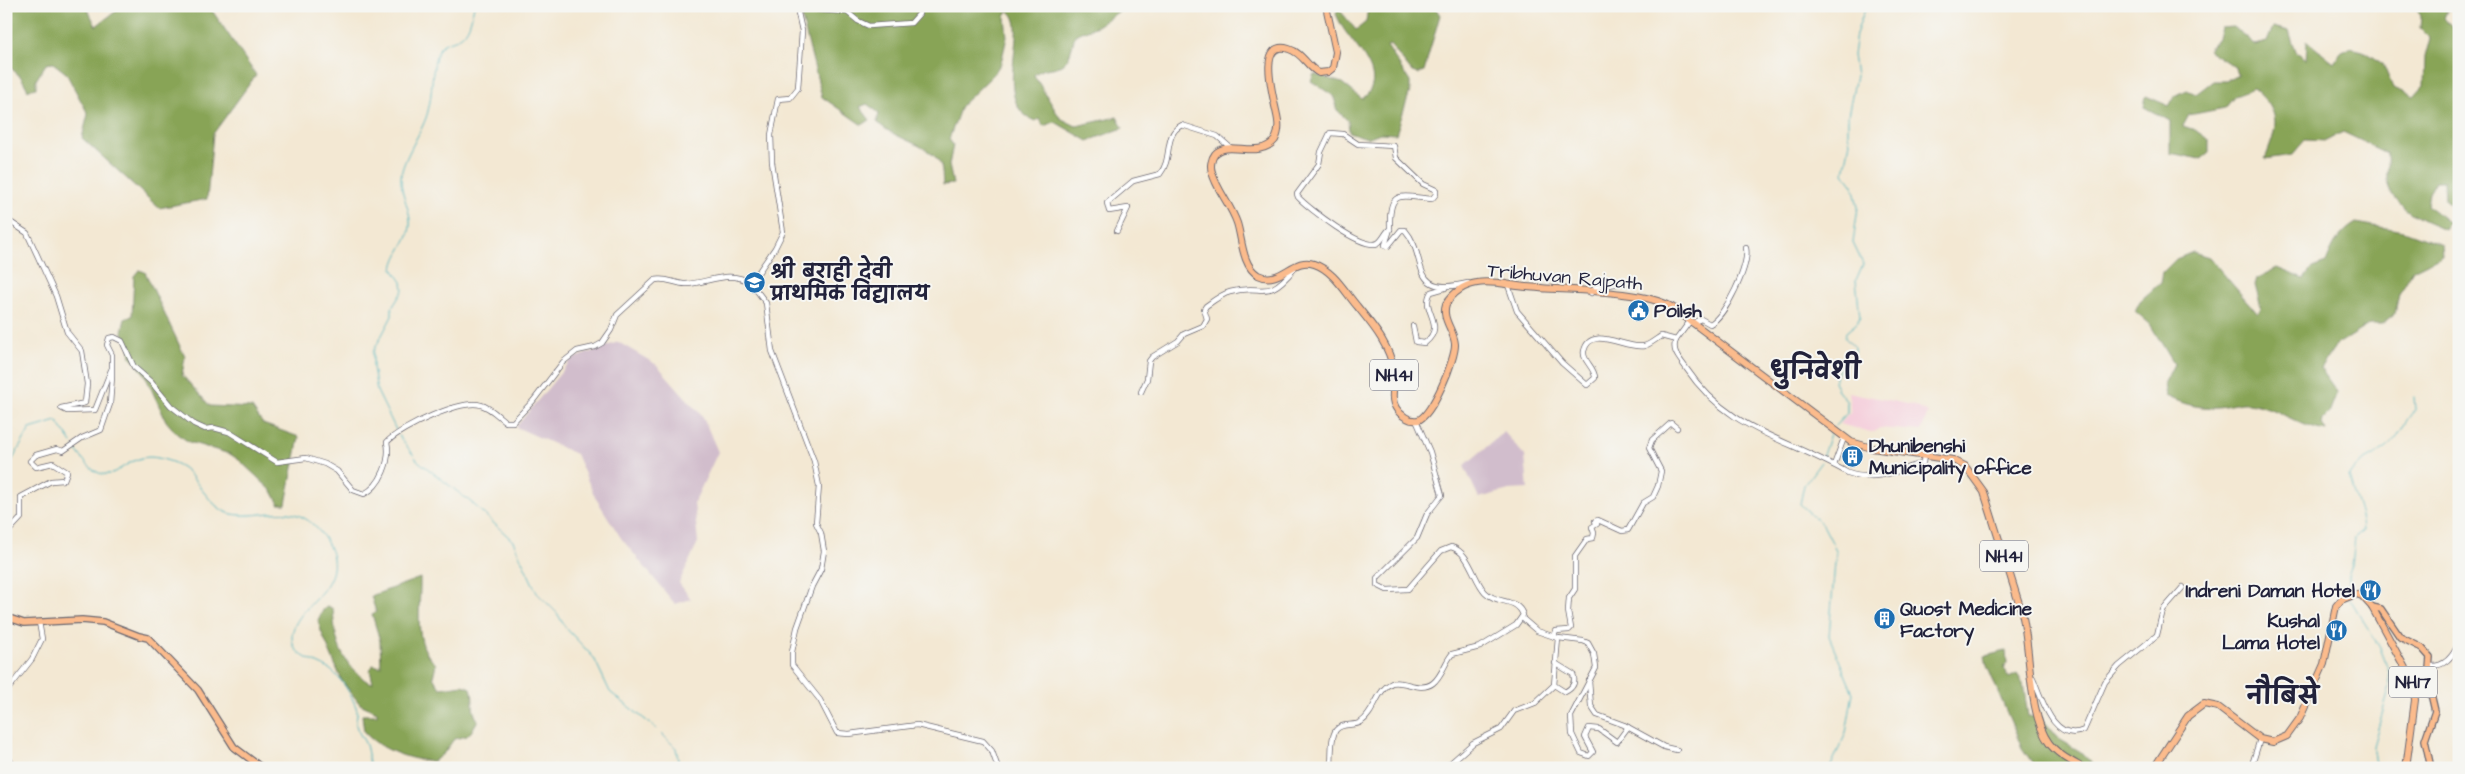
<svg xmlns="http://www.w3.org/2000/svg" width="2465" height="774" font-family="'Architects Daughter','Playpen Sans Deva',sans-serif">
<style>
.built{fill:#f5cfdc}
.industrial{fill:#d1bdcc}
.forest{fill:#88a457;stroke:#556349}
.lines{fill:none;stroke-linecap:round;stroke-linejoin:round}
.stream{stroke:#3faebb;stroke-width:1}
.minor-casing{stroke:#6b6770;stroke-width:6}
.major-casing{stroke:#6b6770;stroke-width:8}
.highway-casing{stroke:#6b6770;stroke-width:8}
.minor{stroke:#fff;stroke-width:4.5}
.major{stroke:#fbbb8c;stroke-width:5.5}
.highway{stroke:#fbbb8c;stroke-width:6}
.labels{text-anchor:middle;stroke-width:4;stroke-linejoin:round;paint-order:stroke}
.shield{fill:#f6f6f2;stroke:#626272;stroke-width:1}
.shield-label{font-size:18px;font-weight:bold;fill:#22223b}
.poi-label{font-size:19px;font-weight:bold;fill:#22223b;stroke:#f6f6f2;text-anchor:start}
.street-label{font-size:19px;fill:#22223b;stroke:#f6f6f2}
.district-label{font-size:24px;font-weight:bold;fill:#22223b;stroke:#f6f6f2}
</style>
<rect width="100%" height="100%" fill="#f6f6f2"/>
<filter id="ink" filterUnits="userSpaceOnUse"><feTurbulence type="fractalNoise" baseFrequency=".02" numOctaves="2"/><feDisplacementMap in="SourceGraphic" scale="10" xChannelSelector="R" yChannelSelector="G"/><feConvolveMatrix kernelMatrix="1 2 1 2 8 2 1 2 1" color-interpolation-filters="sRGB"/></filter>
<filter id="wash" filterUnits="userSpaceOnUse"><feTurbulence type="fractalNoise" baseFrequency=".0096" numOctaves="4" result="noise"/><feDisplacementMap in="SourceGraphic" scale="20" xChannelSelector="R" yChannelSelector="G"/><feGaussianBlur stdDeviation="1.12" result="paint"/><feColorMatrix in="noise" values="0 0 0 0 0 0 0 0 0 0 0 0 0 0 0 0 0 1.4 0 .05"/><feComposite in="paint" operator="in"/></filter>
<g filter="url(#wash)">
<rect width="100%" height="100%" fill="#f3e8d3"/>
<polygon class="built" points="1848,392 1912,405 1928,413 1921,431 1879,428 1875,433 1839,424 1851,411"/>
<g class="industrial">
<polygon points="618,342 657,365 703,417 718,452 694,503 698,542 679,583 691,599 675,604 621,538 595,497 576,454 516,427 572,359"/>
<polygon points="1504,432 1525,456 1528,489 1509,490 1479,498 1464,466"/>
</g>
<g class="forest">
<polygon points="6,6 86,6 96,26 123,6 209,6 256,75 213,134 207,199 159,208 82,138 88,114 66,73 53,63 46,64 36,80 36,88 28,90 21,77 6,64"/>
<path d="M807 6H1127L1097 26 1075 35C1071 50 1070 66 1052 68 1044 69 1040 70 1034 75L1060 118 1076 126 1117 117 1123 128 1088 141 1055 122 1043 126 1040 119 1035 121C988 102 1033 25 1008 11L1005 17 1007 37 1001 63 993 75 961 106 949 139 953 145 949 165 953 184 943 185C942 178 943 167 939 162 927 143 895 140 877 122L879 113 867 104 860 107 870 120 862 125 822 97 801 15Z"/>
<path d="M1368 6H1434L1440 15 1424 71 1418 74 1412 72 1390 45 1387 46 1410 82V91L1396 134 1380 133 1367 138 1349 132 1348 121 1336 109 1335 97 1311 81 1314 74 1342 83 1362 99C1388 80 1360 52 1348 35 1343 29 1339 21 1336 14L1338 8 1356 30 1366 22Z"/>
<path d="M2414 6H2449L2444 18 2459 36V211L2445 200 2444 181H2436L2429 193 2427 205 2449 223 2445 229C2424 221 2398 210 2389 188 2385 179 2388 163 2387 153L2343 132 2326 141 2305 140 2292 155 2265 159C2277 128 2283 113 2254 89L2235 96 2225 108 2189 115 2183 126 2195 130 2209 140V152L2200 159 2170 153V121L2144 107 2146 96 2169 106 2175 96 2187 90 2196 94 2213 81H2226L2238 75 2236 68 2208 50 2218 38 2221 28 2234 27 2255 45 2267 42 2273 27 2289 31 2296 51 2306 60 2307 41 2334 63 2340 53 2351 48 2363 51 2383 64 2393 88 2414 96 2424 85 2425 57 2430 38 2420 28 2421 16Z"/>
<path d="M2356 223 2404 231 2442 245 2443 255 2413 270 2399 294 2395 314 2383 324H2370L2336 345 2320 368 2337 392 2329 413 2323 419 2322 424 2326 431C2299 427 2277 407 2249 403 2240 402 2228 406 2218 407 2199 409 2183 404 2166 396L2164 384 2174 364 2150 324 2135 311 2140 301 2161 282 2163 272 2176 259 2193 252 2209 257 2258 314 2261 308 2255 285 2257 278 2277 268 2304 279 2312 268 2326 263C2333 245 2339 233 2356 223Z"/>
<polygon points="139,270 145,272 185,357 182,375 210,406 252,408 263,424 299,437 286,504 279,504 272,491 239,460 230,454 189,442 177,434 166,421 144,373 131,357 129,344 122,331 125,319 132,316 134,276"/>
<path d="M420 578C421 606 412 645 436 664L433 677 440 688 463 685 471 688C475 699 470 710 478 720L471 732 467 736 454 739 444 753 434 761C411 761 379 749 364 732L362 715H377V712L360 704 342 681 321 631 318 620 323 610 328 606 333 609C335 635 337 653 356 672 362 677 365 682 373 683L370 670 373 665 381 667 380 641 372 614 376 612 371 596Z"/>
<polygon points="2006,651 2007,663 2003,668 2009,678 2017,674 2023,683 2028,716 2042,718 2059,739 2081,752 2096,768 2036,768 2022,748 1987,666 1985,656"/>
</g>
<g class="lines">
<g class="stream">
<polyline points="1835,426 1847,413 1847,402 1838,391 1834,381 1840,368 1854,360 1854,347 1845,338 1846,332 1857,323 1860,317 1856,280 1863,264 1853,243 1858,207 1853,185 1844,173 1850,142 1848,134 1848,115 1856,76 1853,55 1856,34 1866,6"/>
<path d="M397 432 377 391 373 367V352L392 316V308L403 290 402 282 393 269C395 253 408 243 410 227 412 211 400 194 401 178 401 160 424 130 428 111 433 93 431 67 438 51 443 41 449 43 457 39 470 32 471 19 474 6"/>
<polyline points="399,436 418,461 472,503 513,541 537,593 557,613 565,627 594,658 610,692 657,729 676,748 678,760 676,768"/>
<path d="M74 447C114 508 118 446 162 459 170 461 179 464 186 470 199 483 212 510 232 514 265 520 293 498 320 532 362 586 292 602 292 638 293 661 325 661 336 675 345 684 353 698 357 710 358 715 355 720 356 725 358 734 366 741 367 749 369 756 368 762 370 768"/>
<polyline points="1822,458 1831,431"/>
<polyline points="1821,462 1804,485 1800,504 1823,525 1836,550 1829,636 1853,693 1846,733 1830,768"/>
<polyline points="6,471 30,429 57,421 72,443"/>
<path d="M2348 593V575L2352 565 2355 537 2363 531C2362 512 2353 495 2349 476 2361 456 2378 458 2392 442 2402 432 2405 420 2415 410L2414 397"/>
<polyline points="2350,599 2380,648 2389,671 2390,686 2373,746 2377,768"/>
</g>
</g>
</g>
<g filter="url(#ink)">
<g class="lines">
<defs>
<g id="minor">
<polyline points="809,6 819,10 847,12 858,21 869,26 911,23 919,14 919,6"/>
<polyline points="6,219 27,233 56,296 67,332 82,351 87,384 85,403 61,408 67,411 95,410 111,370"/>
<path d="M1390 228C1389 189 1399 196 1432 199L1436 194V190L1423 184 1396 158 1394 146 1358 144 1343 134 1330 133 1321 152 1319 164 1297 194 1298 197C1308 208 1363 251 1378 243 1383 240 1386 231 1390 229"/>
<path d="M1390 229 1385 245 1388 246 1401 230H1405C1429 257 1407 298 1468 283"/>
<path d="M1117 231 1128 208 1109 211 1107 203 1133 181 1160 174C1173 159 1163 134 1182 125L1217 136 1231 148"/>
<polyline points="751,283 766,303 772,351 814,461 819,486 816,523 821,533 824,551 821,569 812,586 797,628 792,652 792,665 820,700 837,733 849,734 917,725 983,741 992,751 998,768"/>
<path d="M1508 285 1517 311 1562 363 1587 385 1595 378C1595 367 1582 361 1584 351 1590 324 1627 350 1644 346 1649 345 1655 340 1661 336L1676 340 1690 321"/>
<polyline points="1591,293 1596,287 1634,281"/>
<path d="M1692 323 1701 319 1710 324C1725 317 1750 265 1746 248"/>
<path d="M1413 326 1416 342 1425 343C1448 324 1419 311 1431 292L1445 288"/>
<path d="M1676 340C1671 351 1680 359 1686 368 1729 432 1786 437 1848 473 1874 482 1898 471 1923 463L1924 455"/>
<path d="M1141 392 1147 379 1149 361 1152 357 1178 341 1184 334 1203 326 1207 319 1204 309 1206 306C1213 301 1222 294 1230 292 1264 282 1265 304 1294 269"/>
<polyline points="1834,465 1844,438"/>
<path d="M6 534 21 518V497L51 481 64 480 67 472 53 463 36 467 30 461 36 455 57 449 63 451 82 438 101 430 110 404 112 377V355L107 345 109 338 114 337 122 341 134 367 151 382 171 406 194 424 205 429 214 428 229 432 277 462 306 458 325 464 337 471 353 490 364 494C381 486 391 460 387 442 401 427 462 399 481 405 490 407 499 417 506 422H513L533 401 563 362 577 351 595 347 602 343 611 330 617 315 655 280C666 277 675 284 686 284 709 283 729 269 751 283L775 248 783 232 772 162 771 135 778 99 790 98 798 88 802 31 798 13 802 6"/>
<polyline points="1522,618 1537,631 1558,638 1583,641 1588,643 1594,654 1596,668 1571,716 1572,734 1581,753 1589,756 1593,752 1585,737 1589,728 1599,729 1617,742 1628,727"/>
<polyline points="1554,637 1556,631 1569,630 1571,628 1568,611 1569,598 1575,589 1575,556 1587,539 1593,538 1594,533 1592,527 1597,524 1595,521 1598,520 1622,531 1628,530 1643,503 1653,497 1658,486 1661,471 1649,448 1652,440 1671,423 1677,428"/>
<path d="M2430 666C2446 667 2454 655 2459 642"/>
<path d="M2033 678C2042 699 2054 744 2084 730L2105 682 2119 666 2157 635 2163 610 2183 587"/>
<polyline points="1589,681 1591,706 1597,715 1624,725 1664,747 1677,750"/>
<path d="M1554 685 1565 692C1573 688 1576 682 1573 674L1555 663"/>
<polyline points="6,692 32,659 42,639 39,622"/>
<polyline points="6,753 14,768"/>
<path d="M1331 768C1332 757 1330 738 1336 730 1342 722 1354 727 1361 722 1375 713 1376 690 1392 683 1403 679 1420 693 1433 683 1442 676 1445 662 1452 654L1480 647 1516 625 1523 615C1517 597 1497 605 1485 592 1473 579 1470 552 1451 547L1441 551 1408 589 1387 590 1377 585V578L1417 538 1427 514 1442 495 1430 452 1416 420"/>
<polyline points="1445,768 1473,743 1501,729 1514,711 1535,703 1554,685 1558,638"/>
<polyline points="2251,768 2260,739"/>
</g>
<g id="major">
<polyline points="2372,607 2381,609 2400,637 2422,648 2430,657 2428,681 2435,711 2425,740 2431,768"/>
<polyline points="6,617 24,623 82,620 103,622 139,636 148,638 198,690 234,747 262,768"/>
</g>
<g id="highway">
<path d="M1326 6 1336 52 1333 68 1328 72 1319 73C1307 67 1303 53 1289 49 1253 38 1277 108 1278 121 1279 128 1278 134 1275 140 1258 160 1228 139 1215 154 1211 159 1210 167 1212 172 1216 189 1231 205 1237 223 1242 238 1242 266 1258 275 1280 286 1294 256 1314 264 1333 270 1345 292 1357 306 1373 326 1389 344 1394 371 1396 383 1389 397 1396 408 1400 415 1410 422 1418 420 1432 416 1456 358 1455 344 1454 330 1441 319 1446 304 1453 293 1464 285 1477 283 1493 280 1511 286 1527 287 1565 291 1640 289 1672 307L1851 442 1872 448 1953 460 1965 466 1984 492 2022 613C2031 649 2028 715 2049 743 2057 754 2071 761 2083 768"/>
<polyline points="2154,768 2188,716 2204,704 2218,707 2260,739 2273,742 2287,736 2300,718 2324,664 2336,606 2341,600 2356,594 2362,596 2372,607 2413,683 2415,700 2406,768"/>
</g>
</defs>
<use href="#minor" class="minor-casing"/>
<use href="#major" class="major-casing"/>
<use href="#highway" class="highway-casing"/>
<use href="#minor" class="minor"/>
<use href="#major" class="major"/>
<use href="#highway" class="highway"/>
</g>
</g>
<defs>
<symbol id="school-disc" viewBox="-11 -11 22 22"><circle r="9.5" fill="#1f6fb2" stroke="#f6f6f2"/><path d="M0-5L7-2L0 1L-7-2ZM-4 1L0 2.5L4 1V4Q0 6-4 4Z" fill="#fff"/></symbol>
<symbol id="civic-disc" viewBox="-11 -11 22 22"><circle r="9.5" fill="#1f6fb2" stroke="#f6f6f2"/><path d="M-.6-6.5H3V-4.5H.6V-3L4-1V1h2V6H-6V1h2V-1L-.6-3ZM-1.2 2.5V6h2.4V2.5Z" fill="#fff"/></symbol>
<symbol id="building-disc" viewBox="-11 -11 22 22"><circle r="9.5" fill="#1f6fb2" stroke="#f6f6f2"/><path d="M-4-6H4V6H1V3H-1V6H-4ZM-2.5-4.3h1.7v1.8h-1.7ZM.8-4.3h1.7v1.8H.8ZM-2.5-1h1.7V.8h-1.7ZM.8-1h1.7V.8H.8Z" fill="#fff"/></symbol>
<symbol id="restaurant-disc" viewBox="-11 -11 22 22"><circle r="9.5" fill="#1f6fb2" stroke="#f6f6f2"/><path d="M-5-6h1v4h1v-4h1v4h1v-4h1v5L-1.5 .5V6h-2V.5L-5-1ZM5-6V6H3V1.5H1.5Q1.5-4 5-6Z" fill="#fff"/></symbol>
</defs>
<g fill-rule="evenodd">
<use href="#school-disc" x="742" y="270" width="25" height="25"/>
<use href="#civic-disc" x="1626" y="298" width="25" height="25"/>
<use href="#building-disc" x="1840" y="444" width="25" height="25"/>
<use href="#restaurant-disc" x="2358" y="578" width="25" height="25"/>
<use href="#building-disc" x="1872" y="606" width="25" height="25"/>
<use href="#restaurant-disc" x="2324" y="618" width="25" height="25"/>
</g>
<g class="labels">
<g class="shield">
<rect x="1370" y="359.5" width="48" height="31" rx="4"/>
<rect x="1980" y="540.5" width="48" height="31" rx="4"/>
<rect x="2389" y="666.5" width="48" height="31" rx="4"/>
</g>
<g class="shield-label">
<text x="1394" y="381">NH41</text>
<text x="2004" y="562">NH41</text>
<text x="2413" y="688">NH17</text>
</g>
<g class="poi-label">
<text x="771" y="278">श्री बराही देवी<tspan x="771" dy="22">प्राथमिक विद्यालय</tspan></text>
<text x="1654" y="317">Poilsh</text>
<text x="1869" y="452">Dhunibenshi<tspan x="1869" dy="22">Municipality office</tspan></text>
<text x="2355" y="597" text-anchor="end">Indreni Daman Hotel</text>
<text x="1900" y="615">Quost Medicine<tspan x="1900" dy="22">Factory</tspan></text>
<text x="2320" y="627" text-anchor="end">Kushal<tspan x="2320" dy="22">Lama Hotel</tspan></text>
</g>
<g class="street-label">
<text transform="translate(1565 276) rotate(5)" y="7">Tribhuvan Rajpath</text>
</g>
<g class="district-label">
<text x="1815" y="379">धुनिवेशी</text>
<text x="2283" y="704">नौबिसे</text>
</g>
</g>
<rect width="2465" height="774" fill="none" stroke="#f6f6f2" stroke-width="25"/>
</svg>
